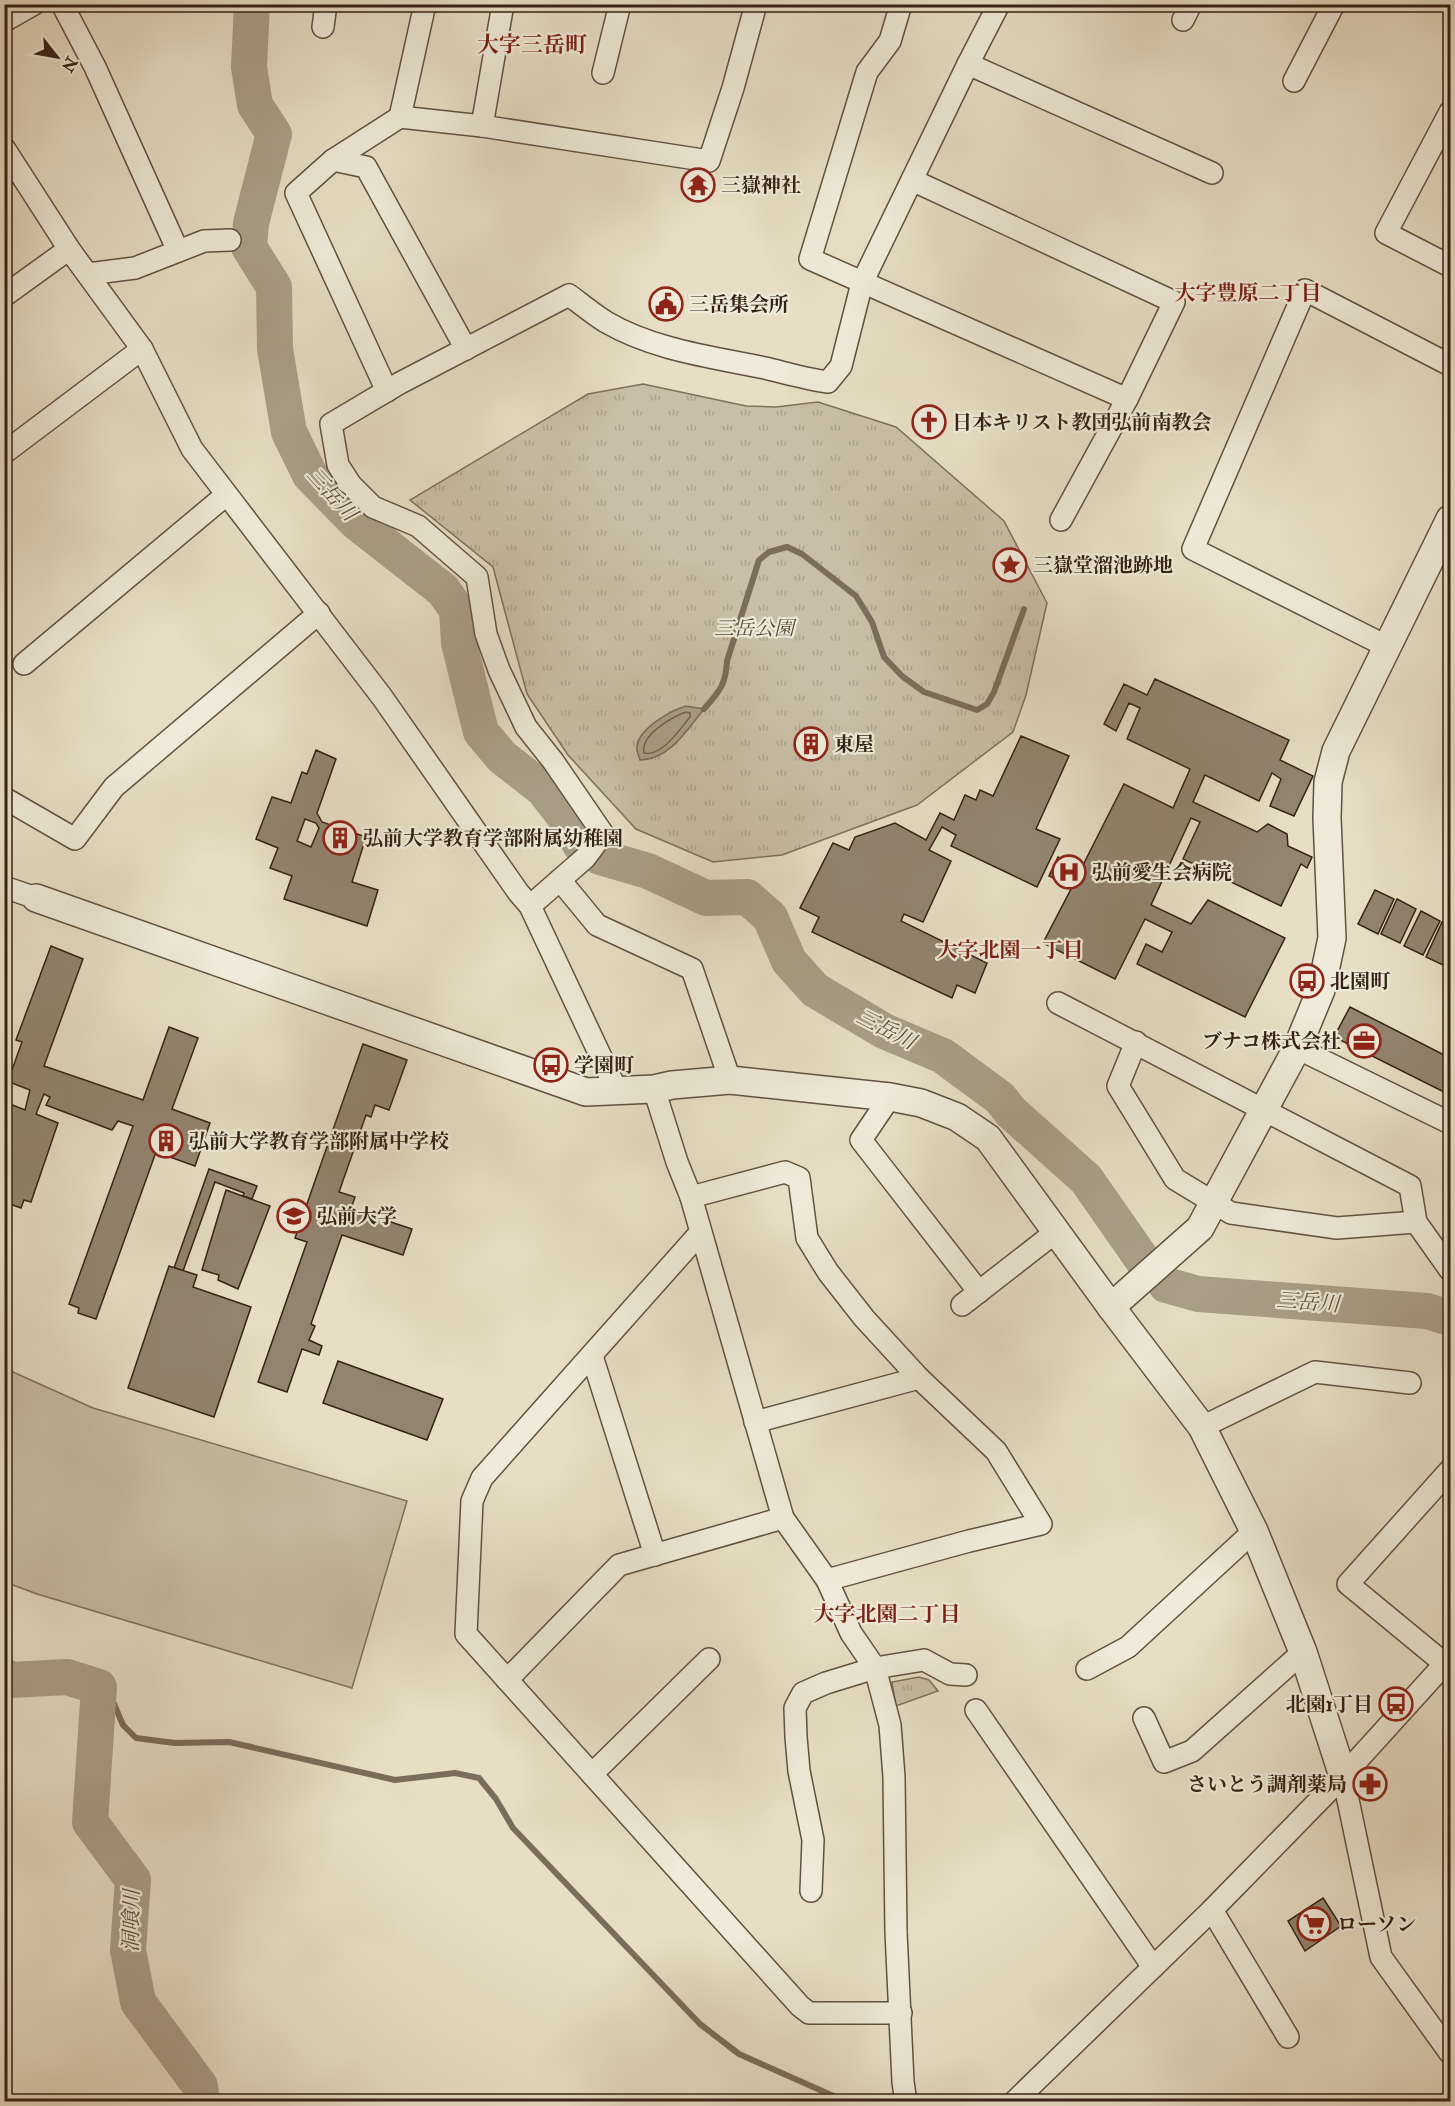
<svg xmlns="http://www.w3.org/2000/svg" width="1455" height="2106" font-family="'IM FELL Double Pica','Noto Serif JP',serif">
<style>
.grass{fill:#c9bea7;stroke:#7f705e;stroke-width:1.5}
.park{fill:url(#park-tufts);stroke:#7f705e;stroke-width:1.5}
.water{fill:#aa9e89;stroke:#7b6c5b;stroke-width:1.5}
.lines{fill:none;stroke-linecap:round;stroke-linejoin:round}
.shore{stroke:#70604f;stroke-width:1.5}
.stream{stroke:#7b6c5b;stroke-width:6}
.river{stroke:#aa9e89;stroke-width:36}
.building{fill:#928471;stroke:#352215;stroke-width:1.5;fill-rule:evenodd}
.minor-casing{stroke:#625141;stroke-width:24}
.tertiary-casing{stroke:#625141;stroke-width:30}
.minor{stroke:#efead9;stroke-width:21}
.tertiary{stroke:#efead9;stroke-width:27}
.labels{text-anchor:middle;stroke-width:4.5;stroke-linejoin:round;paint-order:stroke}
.poi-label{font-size:20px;font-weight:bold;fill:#352215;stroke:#efead9;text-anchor:start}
.park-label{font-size:20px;font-style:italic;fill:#5a493a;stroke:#efead9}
.neighbourhood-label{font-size:21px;font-weight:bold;fill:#7a1f14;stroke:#efead9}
.water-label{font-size:21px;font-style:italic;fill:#5e4d3e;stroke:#efead9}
.quarter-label{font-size:22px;font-weight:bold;fill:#7a1f14;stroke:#efead9}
</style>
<defs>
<pattern id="park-tufts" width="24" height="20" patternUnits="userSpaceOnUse" patternTransform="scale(1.5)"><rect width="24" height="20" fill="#c9bea7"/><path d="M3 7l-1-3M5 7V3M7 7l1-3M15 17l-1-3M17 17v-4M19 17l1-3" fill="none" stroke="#ada38f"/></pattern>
</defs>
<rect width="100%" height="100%" fill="#e7dec5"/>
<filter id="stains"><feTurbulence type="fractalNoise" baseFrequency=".00333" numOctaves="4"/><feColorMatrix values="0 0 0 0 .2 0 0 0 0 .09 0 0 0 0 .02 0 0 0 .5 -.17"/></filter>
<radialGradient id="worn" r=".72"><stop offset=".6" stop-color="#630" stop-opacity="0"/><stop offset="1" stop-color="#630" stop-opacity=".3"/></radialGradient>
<polygon class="grass" points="4,1368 93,1408 407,1501 352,1688 37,1594 5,1582"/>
<g class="park">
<polygon points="643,384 746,406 776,407 818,402 896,427 1004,521 1047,603 1026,695 1013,732 917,805 782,855 713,862 636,829 568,755 527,694 493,567 410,500 588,394"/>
<polygon points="919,1677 929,1680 938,1691 896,1706 892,1682"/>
</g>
<path class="water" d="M686 706 704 709C687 730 669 760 640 760 639 756 637 753 637 750 635 730 670 711 686 706Z"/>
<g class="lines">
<path class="shore" d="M686 712 690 713V717C680 729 662 757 644 753 640 735 672 717 686 712Z"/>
<g class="stream">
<path d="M704 709C720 691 726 684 727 661L759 560 769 552 787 547 802 554 856 596 872 622 884 657 902 676 924 692 977 710 987 704 994 692 1024 609"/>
<polyline points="99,1687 111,1697 123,1725 136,1738 175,1743 229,1742 395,1780 455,1773 479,1778 496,1799 513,1828 700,2024 739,2054 847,2102"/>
</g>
<g class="river">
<polyline points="252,4 249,67 255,105 274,134 251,223 249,247 274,287 275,349 289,432 310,475 356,522 443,590 457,610 459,643 481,732 502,757 543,789 567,820 581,846"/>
<polyline points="600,857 648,871 706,898 747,897 770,917 789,961 815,990 884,1031 943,1056 1000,1098 1011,1112 1086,1179 1144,1262"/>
<polyline points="1166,1285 1198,1294 1427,1311 1450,1318"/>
<polyline points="4,1676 11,1680 67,1677 99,1687 90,1822 133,1880 128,1950 138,2002 200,2086 202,2102"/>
</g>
</g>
<g class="building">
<polygon points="1155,679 1289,740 1280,760 1313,776 1294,816 1270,806 1281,779 1272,773 1259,801 1205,775 1193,802 1257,832 1268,824 1287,834 1288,846 1312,857 1307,868 1301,864 1281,906 1183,859 1200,822 1191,818 1151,905 1191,924 1208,900 1285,938 1245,1017 1137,964 1146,944 1162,952 1172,932 1145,919 1115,979 1043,943 1072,887 1049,876 1058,857 1081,869 1124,784 1173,808 1190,769 1127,739 1140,708 1129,703 1116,731 1104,724 1124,684 1147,695"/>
<polygon points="805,736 819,739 816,751 802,748"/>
<polygon points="1021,736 1069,756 1036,829 1060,839 1037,887 951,846 956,835 942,827 929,850 951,861 923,922 904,914 901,921 987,963 975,993 957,985 952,998 812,932 819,917 800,908 833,843 849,850 855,837 895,823 926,840 940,813 954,820 965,795 976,800 980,790 993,796"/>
<path d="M316 750 336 759 317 813 322 822 366 837 352 882 378 890 367 926 284 899 292 876 270 868 278 848 256 839 272 797 291 803 302 772 307 774ZM305 819 316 823 319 828 311 847 297 841Z"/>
<polygon points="1375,890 1394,899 1378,934 1358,924"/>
<polygon points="1397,899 1416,909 1400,943 1381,934"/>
<polygon points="1421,911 1440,921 1423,955 1404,946"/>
<polygon points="1442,922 1450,926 1450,954 1445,966 1426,957"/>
<polygon points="51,946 83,959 44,1066 143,1100 169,1027 198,1038 172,1109 210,1123 195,1166 156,1152 96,1319 78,1313 79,1308 69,1304 133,1126 118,1121 112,1130 46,1105 50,1097 44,1094 36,1114 58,1123 31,1202 24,1200 21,1208 4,1202 4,1119 10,1104 25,1110 30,1090 4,1080 4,1066 12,1070 22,1042 16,1040"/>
<polygon points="1350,1007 1450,1058 1450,1095 1334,1037"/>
<polygon points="363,1044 407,1060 389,1110 375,1105 371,1117 366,1115 339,1192 355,1197 351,1209 412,1229 403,1255 342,1235 311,1324 315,1326 309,1340 322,1346 319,1355 302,1349 287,1392 258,1382 307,1242 295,1238"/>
<polygon points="209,1169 257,1186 252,1199 243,1196 244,1193 215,1182 183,1271 174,1268"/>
<polygon points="226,1190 270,1206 238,1289 218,1280 219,1275 202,1270"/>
<polygon points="169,1266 197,1275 193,1287 251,1307 214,1417 128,1388"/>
<polygon points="338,1361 443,1399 427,1440 323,1403"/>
<polygon points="1323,1898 1341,1926 1305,1951 1288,1921"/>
</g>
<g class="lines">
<defs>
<g id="minor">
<polyline points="62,4 95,67 178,251"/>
<polyline points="503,4 482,126 709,161 733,88 756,4"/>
<polyline points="901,4 890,41 867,72 810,259 1127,399 1061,520"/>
<polyline points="1183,20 1191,4"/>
<polyline points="4,21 34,4"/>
<polyline points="323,27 326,4"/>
<polyline points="968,64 1212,173"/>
<polyline points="603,73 620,4"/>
<polyline points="1294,81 1334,4"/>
<polyline points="1450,112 1386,233 1450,266"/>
<polyline points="400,117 425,4"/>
<polyline points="4,148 69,249 142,349 192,449 382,697 518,892 530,906 617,1091"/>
<polyline points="333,160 366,167 466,349"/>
<polyline points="912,180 1174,302 1127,399"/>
<polyline points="88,274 135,268 204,241 230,240"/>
<polyline points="4,296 69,249"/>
<polyline points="387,391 296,193 333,160 400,117 482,126"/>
<polyline points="4,453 142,349"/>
<polyline points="1388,647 1193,549 1305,290 1450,365"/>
<polyline points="24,664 226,495"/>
<polyline points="4,798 75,839 114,787 319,613"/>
<polyline points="560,880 597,925 692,969 730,1080"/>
<polyline points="4,887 36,898"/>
<path d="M530 906 585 858 603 834 553 761 526 727 499 670 486 634 477 577 418 526 373 507 351 485 338 465 331 424 400 383 569 295C581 304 593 314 606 322 654 350 712 357 765 368 786 373 806 379 828 382L841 366 862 283 968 64 999 4"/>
<polyline points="1058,1003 1410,1186 1416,1222 1450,1270"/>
<polyline points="1136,1042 1118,1086 1175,1179 1231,1213 1337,1228 1416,1222"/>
<polyline points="1297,1048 1450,1123"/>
<polyline points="654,1089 677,1162 691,1197 783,1518 827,1580 851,1633 875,1668 890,1725 894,1777 896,1932 903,2082 906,2102"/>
<polyline points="890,1097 861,1140 979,1292"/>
<polyline points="691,1197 785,1172 799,1178 807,1238 828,1272 864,1318 919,1378 996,1451 1041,1524 969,1541 827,1580"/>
<polyline points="700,1233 482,1478 472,1501 466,1634 800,2006 809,2013 901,2013"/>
<polyline points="962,1305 1057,1231"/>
<polyline points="592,1356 655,1555"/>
<polyline points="755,1422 919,1378"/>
<polyline points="1202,1427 1315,1372 1410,1383"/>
<polyline points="1445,1664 1348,1584 1450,1470"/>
<polyline points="1087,1669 1128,1647 1254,1531"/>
<polyline points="507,1680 619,1565 783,1518"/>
<polyline points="976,1710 1153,1967"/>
<polyline points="1144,1718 1164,1762 1192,1751 1303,1652"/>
<polyline points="592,1774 709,1659"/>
<polyline points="1343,1776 1381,1957 1450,2053"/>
<polyline points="811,1891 813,1840 799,1771 796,1737 795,1708 803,1693 826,1683 875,1668 924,1660 950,1674 966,1675"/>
<polyline points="1212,1910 1288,2037"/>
<polyline points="1014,2102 1212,1910 1343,1776 1450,1658"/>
</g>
<g id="tertiary">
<polyline points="36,898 586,1092 654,1089 672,1085 730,1080 890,1097 921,1103 957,1117 988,1138 1111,1307 1202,1427 1254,1531 1303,1652 1343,1776"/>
<polyline points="1111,1307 1200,1228 1297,1048 1321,990 1332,938 1327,818 1328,782 1336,751 1450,519"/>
</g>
</defs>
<use href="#minor" class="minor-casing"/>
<use href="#tertiary" class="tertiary-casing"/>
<use href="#minor" class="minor"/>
<use href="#tertiary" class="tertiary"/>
</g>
<defs>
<symbol id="temple-ring" viewBox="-11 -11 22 22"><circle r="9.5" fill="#efead9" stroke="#8f2418" stroke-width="1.5"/><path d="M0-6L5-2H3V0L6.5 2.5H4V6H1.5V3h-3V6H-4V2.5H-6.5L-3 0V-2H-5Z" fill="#8f2418"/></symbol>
<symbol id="civic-ring" viewBox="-11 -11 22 22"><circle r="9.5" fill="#efead9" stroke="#8f2418" stroke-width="1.5"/><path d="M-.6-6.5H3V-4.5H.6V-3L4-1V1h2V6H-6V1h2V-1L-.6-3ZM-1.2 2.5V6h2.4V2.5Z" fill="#8f2418"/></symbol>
<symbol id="church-ring" viewBox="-11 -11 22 22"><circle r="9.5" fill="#efead9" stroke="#8f2418" stroke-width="1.5"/><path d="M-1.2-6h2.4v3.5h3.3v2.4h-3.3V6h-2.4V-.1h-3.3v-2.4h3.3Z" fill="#8f2418"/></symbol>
<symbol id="sight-ring" viewBox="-11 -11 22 22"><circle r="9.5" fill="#efead9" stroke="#8f2418" stroke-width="1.5"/><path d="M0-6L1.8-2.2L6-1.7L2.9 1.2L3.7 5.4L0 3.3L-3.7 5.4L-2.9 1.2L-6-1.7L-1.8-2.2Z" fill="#8f2418"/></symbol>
<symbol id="building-ring" viewBox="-11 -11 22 22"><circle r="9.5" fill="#efead9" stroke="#8f2418" stroke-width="1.5"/><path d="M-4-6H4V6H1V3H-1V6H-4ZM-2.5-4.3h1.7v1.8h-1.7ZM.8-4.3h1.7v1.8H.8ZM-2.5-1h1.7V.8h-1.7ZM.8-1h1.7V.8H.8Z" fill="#8f2418"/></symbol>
<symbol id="hospital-ring" viewBox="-11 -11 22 22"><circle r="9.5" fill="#efead9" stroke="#8f2418" stroke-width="1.5"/><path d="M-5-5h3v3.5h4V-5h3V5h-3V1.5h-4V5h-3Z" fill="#8f2418"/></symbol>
<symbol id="bus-ring" viewBox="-11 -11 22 22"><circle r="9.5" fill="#efead9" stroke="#8f2418" stroke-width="1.5"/><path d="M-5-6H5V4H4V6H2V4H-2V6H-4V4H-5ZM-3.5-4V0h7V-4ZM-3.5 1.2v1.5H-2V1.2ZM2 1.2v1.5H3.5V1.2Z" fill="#8f2418"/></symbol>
<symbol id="office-ring" viewBox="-11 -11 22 22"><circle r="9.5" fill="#efead9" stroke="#8f2418" stroke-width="1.5"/><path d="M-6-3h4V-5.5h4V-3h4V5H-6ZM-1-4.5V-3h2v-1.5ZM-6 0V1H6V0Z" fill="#8f2418"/></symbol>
<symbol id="university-ring" viewBox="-11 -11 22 22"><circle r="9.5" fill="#efead9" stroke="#8f2418" stroke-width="1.5"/><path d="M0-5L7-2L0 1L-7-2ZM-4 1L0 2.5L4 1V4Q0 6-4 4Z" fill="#8f2418"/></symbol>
<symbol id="pharmacy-ring" viewBox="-11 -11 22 22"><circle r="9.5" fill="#efead9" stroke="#8f2418" stroke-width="1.5"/><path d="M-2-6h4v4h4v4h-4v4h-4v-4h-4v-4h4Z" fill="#8f2418"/></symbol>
<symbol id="supermarket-ring" viewBox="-11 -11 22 22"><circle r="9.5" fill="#efead9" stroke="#8f2418" stroke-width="1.5"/><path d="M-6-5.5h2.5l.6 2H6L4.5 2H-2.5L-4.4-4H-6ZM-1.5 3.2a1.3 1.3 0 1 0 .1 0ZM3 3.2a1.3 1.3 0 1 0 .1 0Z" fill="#8f2418"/></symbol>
</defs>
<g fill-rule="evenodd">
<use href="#temple-ring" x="679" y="166" width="38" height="38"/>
<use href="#civic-ring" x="647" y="285" width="38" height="38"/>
<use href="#church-ring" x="910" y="403" width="38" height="38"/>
<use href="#sight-ring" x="991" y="546" width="38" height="38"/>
<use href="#building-ring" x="792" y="725" width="38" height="38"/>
<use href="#building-ring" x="321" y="819" width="38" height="38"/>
<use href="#hospital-ring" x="1050" y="853" width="38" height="38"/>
<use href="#bus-ring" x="1288" y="962" width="38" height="38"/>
<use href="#office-ring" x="1345" y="1022" width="38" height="38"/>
<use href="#bus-ring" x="532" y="1046" width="38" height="38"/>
<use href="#building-ring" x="147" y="1122" width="38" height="38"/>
<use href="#university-ring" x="275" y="1197" width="38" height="38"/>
<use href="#bus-ring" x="1377" y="1685" width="38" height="38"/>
<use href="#pharmacy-ring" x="1351" y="1765" width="38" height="38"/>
<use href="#supermarket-ring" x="1295" y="1905" width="38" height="38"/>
</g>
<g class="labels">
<g class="poi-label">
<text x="721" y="192">三嶽神社</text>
<text x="689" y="311">三岳集会所</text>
<text x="952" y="429">日本キリスト教団弘前南教会</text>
<text x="1033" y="572">三嶽堂溜池跡地</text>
<text x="834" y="751">東屋</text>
<text x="363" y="845">弘前大学教育学部附属幼稚園</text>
<text x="1092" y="879">弘前愛生会病院</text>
<text x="1330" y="988">北園町</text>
<text x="1341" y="1048" text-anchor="end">ブナコ株式会社</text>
<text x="574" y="1072">学園町</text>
<text x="189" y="1148">弘前大学教育学部附属中学校</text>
<text x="317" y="1223">弘前大学</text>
<text x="1373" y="1711" text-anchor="end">北園1丁目</text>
<text x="1347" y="1791" text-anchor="end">さいとう調剤薬局</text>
<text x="1337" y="1931">ローソン</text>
</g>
<g class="park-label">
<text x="754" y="635">三岳公園</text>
</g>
<g class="neighbourhood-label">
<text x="1248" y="300">大字豊原二丁目</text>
<text x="1010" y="957">大字北園一丁目</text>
<text x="887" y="1621">大字北園二丁目</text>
</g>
<g class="water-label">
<text transform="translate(332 494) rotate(48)" y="7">三岳川</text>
<text transform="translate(886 1029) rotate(27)" y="7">三岳川</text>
<text transform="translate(1308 1302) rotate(4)" y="7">三岳川</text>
<text transform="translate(131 1921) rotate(-89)" y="7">洞喰川</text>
</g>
<g class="quarter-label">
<text x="532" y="52">大字三岳町</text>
</g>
</g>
<rect width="1455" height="2106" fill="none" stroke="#e7dec5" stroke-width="24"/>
<rect x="6" y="6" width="1443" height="2094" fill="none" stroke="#352215" stroke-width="3"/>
<rect x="12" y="12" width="1431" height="2082" fill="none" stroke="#352215" stroke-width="1.5"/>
<g transform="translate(57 57) rotate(121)" stroke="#efead9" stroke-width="4.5" paint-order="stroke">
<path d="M0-4.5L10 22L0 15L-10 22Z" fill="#352215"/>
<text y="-9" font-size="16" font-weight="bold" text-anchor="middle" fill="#352215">N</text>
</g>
<rect width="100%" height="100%" filter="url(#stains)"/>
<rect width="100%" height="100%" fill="url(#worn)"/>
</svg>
